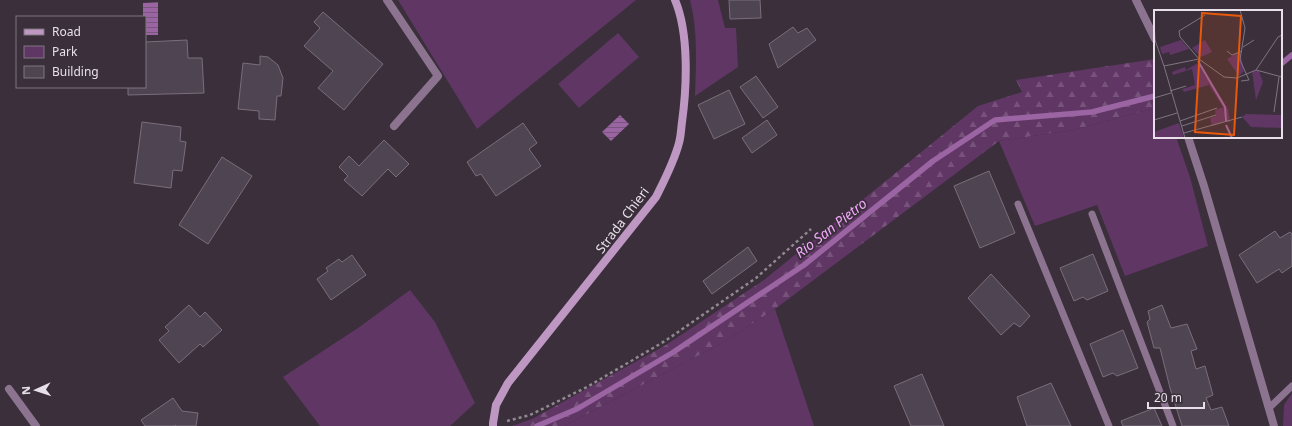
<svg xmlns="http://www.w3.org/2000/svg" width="1292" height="426" font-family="'Noto Sans',sans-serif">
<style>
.green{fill:#603665}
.forest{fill:url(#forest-firs)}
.water{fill:url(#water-rules)}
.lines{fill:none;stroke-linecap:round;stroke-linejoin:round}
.stream{stroke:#9b64a2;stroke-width:5.5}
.building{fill:#4f4451;stroke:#7b6e7c}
.path{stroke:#918892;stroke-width:2.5;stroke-dasharray:3 3;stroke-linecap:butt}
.lane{stroke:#8c738f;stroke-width:7}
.street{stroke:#8c738f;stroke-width:8}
.secondary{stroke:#be97c2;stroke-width:8}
.labels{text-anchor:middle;stroke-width:4;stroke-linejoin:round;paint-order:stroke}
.street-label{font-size:13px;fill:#e7e0e8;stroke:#3a2f3b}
.water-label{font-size:14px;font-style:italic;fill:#f4a7fd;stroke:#3a2f3b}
.inset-river{fill:none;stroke:#9b64a2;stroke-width:2}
.inset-road{fill:none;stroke:#7f7680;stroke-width:1}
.view{fill:#e8590c;fill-opacity:0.15;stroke:#e8590c;stroke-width:2}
.inset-edge{fill:none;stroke:#e7e0e8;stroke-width:2}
</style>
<defs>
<pattern id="forest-firs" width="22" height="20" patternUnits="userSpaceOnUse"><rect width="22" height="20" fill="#603665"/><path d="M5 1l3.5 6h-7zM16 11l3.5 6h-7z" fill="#77537b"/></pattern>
<pattern id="water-rules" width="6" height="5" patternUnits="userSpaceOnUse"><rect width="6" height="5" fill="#9b64a2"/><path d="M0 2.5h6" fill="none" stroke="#79577d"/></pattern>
</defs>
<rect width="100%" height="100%" fill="#3a2f3b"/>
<g class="green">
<polygon points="398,0 636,0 477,129"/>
<path d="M690 0H718L725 28H736L738 67 695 96C696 64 698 31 690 0Z"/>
<polygon points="618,33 639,57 579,108 558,84"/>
<polygon points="1155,108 1155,137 1176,137 1190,177 1208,246 1125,276 1097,205 1035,226 999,141 1073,130"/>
<polygon points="410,290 435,322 475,403 450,426 320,426 283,377 358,328"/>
<polygon points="775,309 814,426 564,426 722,343"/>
<polygon points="1292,393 1292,426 1283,426 1284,405"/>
</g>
<polygon class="forest" points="1155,59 1155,108 1073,130 999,141 775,309 722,343 564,426 512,426 532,419 666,345 764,280 978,106 1022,92 1016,80"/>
<g class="water">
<polygon points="158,2 158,35 145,35 145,17 143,17 143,3"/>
<polygon points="620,115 629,124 611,141 602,132"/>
</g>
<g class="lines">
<g class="stream">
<polyline points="1281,64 1292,55"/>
<polyline points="537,426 577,409 672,353 804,265 933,161 995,120 1092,112 1155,96"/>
</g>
</g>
<g class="building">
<polygon points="729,0 760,0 761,18 730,19"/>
<polygon points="323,12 383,64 344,110 318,88 333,71 304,46 320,28 314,22"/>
<polygon points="793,27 798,33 807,28 816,40 778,68 769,44"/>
<polygon points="187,40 188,58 202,58 204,93 128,95 128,87 145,87 145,42"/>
<polygon points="260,56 268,57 278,65 283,78 281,96 277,96 275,120 259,119 259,111 238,109 243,63 260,65"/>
<polygon points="756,76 778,107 763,118 740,87"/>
<polygon points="729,90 745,124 714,139 698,105"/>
<polygon points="767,120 777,135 752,153 742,138"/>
<polygon points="142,122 181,127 180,141 186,142 182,171 173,170 171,188 134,183"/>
<polygon points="523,123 537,143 529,149 541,166 496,196 481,174 476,176 467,162"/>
<polygon points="384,140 409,164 396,177 388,169 362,196 344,180 348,176 339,167 349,156 359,166"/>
<polygon points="222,157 252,176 208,244 179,225"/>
<polygon points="989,171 1015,233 980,248 954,186"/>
<polygon points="1275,231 1280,238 1290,232 1292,234 1292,266 1282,273 1279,269 1257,283 1239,255"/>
<polygon points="748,247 757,261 712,294 703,281"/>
<polygon points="1093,254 1108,291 1087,300 1083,297 1074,301 1060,268"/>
<polygon points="352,255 366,275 331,300 317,279 328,271 326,268 339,259 342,262"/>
<polygon points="991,274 1030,316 1020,327 1014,323 1001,335 968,298"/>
<polygon points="189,305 200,317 205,312 222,330 203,347 200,344 179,363 159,340 169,331 165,327"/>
<polygon points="1162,305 1171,328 1187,324 1197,349 1191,351 1196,369 1205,366 1213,395 1206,398 1211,410 1222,407 1229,426 1182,426 1170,388 1160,348 1154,348 1147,322 1150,319 1148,311"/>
<polygon points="1123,330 1138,368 1117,376 1113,373 1103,377 1090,344"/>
<polygon points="922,374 944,426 911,426 894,386"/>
<polygon points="1051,383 1071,426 1027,426 1017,397"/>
<polygon points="173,398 182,411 198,413 196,426 176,426 175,425 173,426 145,426 141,420"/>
<polygon points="1154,408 1162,426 1123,426 1121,421"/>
</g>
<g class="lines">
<polyline class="path" points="507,421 530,415 587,387 665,341 756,278 811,229"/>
<g class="lane">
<polyline points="1018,204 1109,426"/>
<polyline points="1092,214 1173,426"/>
<polyline points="1269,408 1292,386"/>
</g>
<g class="street">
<polyline points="387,0 438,76 394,126"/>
<polyline points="1136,0 1155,39"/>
<polyline points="1188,137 1204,186 1274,426"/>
<polyline points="9,389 36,426"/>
</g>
<path class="secondary" d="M493 426V423L496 405 508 383 656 197C665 179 674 162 679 143 681 136 681 129 682 122 687 86 689 33 675 0"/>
</g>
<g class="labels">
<g class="street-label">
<text transform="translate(622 220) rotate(-53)" y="5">Strada Chieri</text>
</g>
<g class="water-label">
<text transform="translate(831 228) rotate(-38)" y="5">Rio San Pietro</text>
</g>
</g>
<g transform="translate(1154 10)">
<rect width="128" height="128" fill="#3a2f3b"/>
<path d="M27 30 35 39 16 45 15 42 8 44 6 37ZM51 30 58 42 47 47 38 38ZM86 41 90 61 85 66 73 49ZM44 53 55 75 30 82 28 79 41 75 38 59 19 65 18 62 31 57 32 60ZM98 61H105L109 72 102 90ZM69 97 71 112 58 116 56 108 62 106 61 100ZM92 104 128 105V118L97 117 88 107ZM25 113 30 128H0V122Z" fill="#603665"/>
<path d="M43 50 74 99 76 112H71L69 97 52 70Z" fill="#603665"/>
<path class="inset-river" d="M44 51 71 97 72 111M72 115 78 128"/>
<path class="inset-road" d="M86 0 91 18 86 50 95 70 87 71M0 9 1 30 10 56 45 49 70 67 83 68 102 60 128 67M89 37 100 30M73 41 78 45 88 41M45 49 26 27 25 21 51 5M10 56 31 128M102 60 124 27 128 25M16 81 32 76M0 88 17 83M120 102 125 67M0 110 23 103M26 111 63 98M28 116 62 105M30 123 88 107"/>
<path class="view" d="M48 3 87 6 80 125 41 122Z"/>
<rect width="128" height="128" class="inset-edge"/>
</g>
<rect x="16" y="16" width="130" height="72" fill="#3a2f3b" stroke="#7f7680"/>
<rect x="24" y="29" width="20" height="6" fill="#be97c2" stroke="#7f7680"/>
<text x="52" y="36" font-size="12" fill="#e7e0e8">Road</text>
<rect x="24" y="46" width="20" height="12" fill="#603665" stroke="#7f7680"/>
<text x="52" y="56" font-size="12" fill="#e7e0e8">Park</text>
<rect x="24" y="66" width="20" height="12" fill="#4f4451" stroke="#7f7680"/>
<text x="52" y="76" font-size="12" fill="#e7e0e8">Building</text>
<g transform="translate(36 390) rotate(267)" stroke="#3a2f3b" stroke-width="3" paint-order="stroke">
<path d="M0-3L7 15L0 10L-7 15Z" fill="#e7e0e8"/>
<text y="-6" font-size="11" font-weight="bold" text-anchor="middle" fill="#e7e0e8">N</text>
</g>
<path d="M1148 402v6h56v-6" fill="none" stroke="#e7e0e8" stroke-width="2"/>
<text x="1154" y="402" font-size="12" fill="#e7e0e8" stroke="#3a2f3b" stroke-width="3" paint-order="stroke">20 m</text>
</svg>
